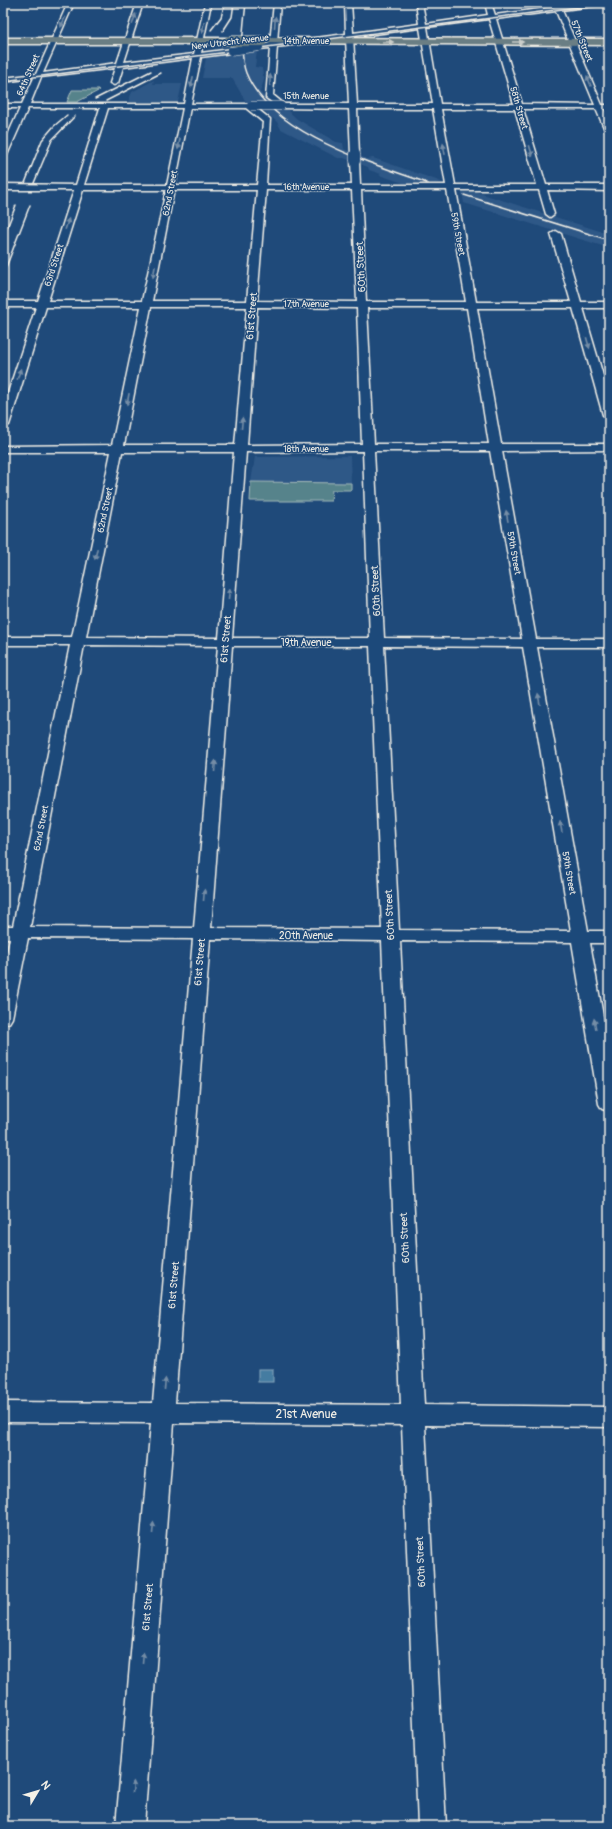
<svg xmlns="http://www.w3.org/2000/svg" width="612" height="1829" font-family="Pangolin,sans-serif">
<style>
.built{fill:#2f5887}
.green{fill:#57838b;stroke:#a6baba}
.water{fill:#447ba1;stroke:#8aaabd}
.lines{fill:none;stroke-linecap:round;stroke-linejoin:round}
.minor-casing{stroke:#f4f1e8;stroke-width:3}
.major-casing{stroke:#f4f1e8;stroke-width:3}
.minor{fill:#1f4a7a;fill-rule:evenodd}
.major{fill:#6b7e84;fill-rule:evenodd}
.rail{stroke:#f4f1e8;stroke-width:1.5}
.minor-bridge-far1-casing{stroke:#f4f1e8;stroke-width:9;stroke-linecap:butt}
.minor-bridge-casing{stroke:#f4f1e8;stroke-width:11;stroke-linecap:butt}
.major-bridge-casing{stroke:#f4f1e8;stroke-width:11;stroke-linecap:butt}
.minor-bridge-far1{stroke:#1f4a7a;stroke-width:8}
.minor-bridge{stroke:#1f4a7a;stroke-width:10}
.major-bridge{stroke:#6b7e84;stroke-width:10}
.oneway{fill:#748da6}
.oneway2{fill:#cbceca}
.labels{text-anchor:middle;stroke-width:3;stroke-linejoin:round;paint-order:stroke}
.far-street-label{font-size:9px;fill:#f4f1e8;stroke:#1f4a7a}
.street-label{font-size:10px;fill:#f4f1e8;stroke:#1f4a7a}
.near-street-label{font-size:12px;fill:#f4f1e8;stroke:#1f4a7a}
</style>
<rect width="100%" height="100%" fill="#1f4a7a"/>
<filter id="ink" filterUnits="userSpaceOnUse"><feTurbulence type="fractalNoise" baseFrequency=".025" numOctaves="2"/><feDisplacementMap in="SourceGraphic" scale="8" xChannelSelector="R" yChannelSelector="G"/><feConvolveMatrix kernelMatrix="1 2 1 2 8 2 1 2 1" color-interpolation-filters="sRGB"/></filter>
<g filter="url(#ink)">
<g class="built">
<polygon points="232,35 263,35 257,51 255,67 262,68 263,76 265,77 260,92 276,109 286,109 297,119 336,142 343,143 344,149 367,159 373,158 442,182 436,183 403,183 379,175 381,174 369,170 368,167 344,158 338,158 281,129 277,122 262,109 252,103 246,102 232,78 202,78 206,58 230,54"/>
<polygon points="154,80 153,84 182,84 178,102 128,102 132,92"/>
<polygon points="462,192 476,192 609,234 609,248 464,203"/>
<polygon points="350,456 351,483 251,482 255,457"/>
</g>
<g class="green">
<polygon points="72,90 100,90 77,102 67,102"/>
<polygon points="251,482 351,483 351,490 332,490 331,501 250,501"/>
</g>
<rect class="water" x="258" y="1369" width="15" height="13"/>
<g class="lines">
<defs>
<path id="minor" d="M68 3H74L43 73 117 63 137 3H143L124 62 194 54 205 3H211L201 53 231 49 235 51 231 53 201 57 191 104H251L270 119 266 185H352L351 161 355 159 359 161 360 185H446L433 109H357L359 154 355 156 351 154 349 109 281 108 266 98 270 48 259 49 256 47 270 43 274 3H280L277 43 346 34 345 3H351L353 33 419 24 416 3H422L426 24 488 15 485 3H491L495 15 554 7 553 3H559L561 6 586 3H604L601 5 562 10 602 105H609V109H604L609 121V132L605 130 596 109H523L546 185H609V191L547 190 554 214 550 217 546 214 539 190H456L476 302H571L551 234 556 231 561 234 581 302H609V308H583L609 396V418L603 415 573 308H477L501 444H609V450L502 451 536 639H609V647H537L588 931H609V943H590L609 1050V1111L602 1109 599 1104 572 942 400 941 424 1405 609 1407V1427L425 1425 446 1826H418L402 1425 174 1423 144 1826H116L151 1423 3 1422V1402L153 1403 193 939 28 938 12 1018 9 1023 3 1024V973L10 938H3V926H13L70 645H3V637H72L111 452H3V446L112 445 141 307H46L9 425 3 428V408L36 307H3V301H38L74 190H3V184L76 185 100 108H28L7 155 3 157V146L20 108H3V104H22L34 78 3 82V78L36 74ZM556 11 595 105 522 104 496 19ZM489 19 514 104H440L427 27ZM420 28 433 104H357L353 37ZM346 38 349 104H284L273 95 277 47ZM193 58 184 104H30L41 77 115 68 110 83 114 85 118 83 123 67ZM108 108H183L167 185H84ZM190 108H246L263 122 257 185H175ZM441 109H515L537 185H455ZM83 190H166L142 301H48ZM174 190H257L247 301H152ZM266 190H352L357 302 257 301ZM361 190H447L466 302H366ZM151 307H247L235 445H124ZM257 307 357 308 362 444 247 445ZM367 308H467L489 444H374ZM363 451 370 638H232L246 452ZM374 451H490L522 639 384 638ZM122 452H234L219 638 86 637ZM84 645 218 646 194 928 30 927ZM232 646H370L382 929 211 928ZM384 646 523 647 571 931 399 930ZM210 939 382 941 401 1405 175 1403Z"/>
<g id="major">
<polygon points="3,38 229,38 233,41 229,44 3,44"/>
<polygon points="262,38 609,39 609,45 259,43 258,41"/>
</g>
</defs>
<use href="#minor" class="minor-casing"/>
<use href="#major" class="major-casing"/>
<use href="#minor" class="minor"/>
<use href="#major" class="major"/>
<g class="rail">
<path d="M246 3C244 22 239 55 246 73 270 133 371 163 427 183"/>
<polyline points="211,30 221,17 225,3"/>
<polyline points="223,31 232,17 234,3"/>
<polyline points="3,81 609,3"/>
<polyline points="95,99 151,71"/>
<polyline points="106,101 161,73"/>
<polyline points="25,183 42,140 54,126 67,115"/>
<polyline points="34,183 52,140 75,116"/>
<polyline points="464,195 609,240"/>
<polyline points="3,238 16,205"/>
<polyline points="3,275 30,205"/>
</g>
<defs>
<g id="minor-bridge-far1">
<polyline points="231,51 259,47"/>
<polyline points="251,106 281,106"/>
</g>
<polyline id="minor-bridge" points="355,154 355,161"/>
<polyline id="major-bridge" points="229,41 262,41"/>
</defs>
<use href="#minor-bridge-far1" class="minor-bridge-far1-casing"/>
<use href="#minor-bridge" class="minor-bridge-casing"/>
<use href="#major-bridge" class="major-bridge-casing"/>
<use href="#minor-bridge-far1" class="minor-bridge-far1"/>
<use href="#minor-bridge" class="minor-bridge"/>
<use href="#major-bridge" class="major-bridge"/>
</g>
<defs><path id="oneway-solid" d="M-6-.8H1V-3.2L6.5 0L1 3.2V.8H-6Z"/></defs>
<g class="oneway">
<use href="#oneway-solid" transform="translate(134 19) rotate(-72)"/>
<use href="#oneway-solid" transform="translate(63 22) rotate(114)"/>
<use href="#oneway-solid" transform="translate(275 22) rotate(-85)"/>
<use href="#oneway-solid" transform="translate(203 28) rotate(101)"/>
<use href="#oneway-solid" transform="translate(270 80) rotate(-87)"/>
<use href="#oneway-solid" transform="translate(589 81) rotate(-112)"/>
<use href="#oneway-solid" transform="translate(192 82) rotate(102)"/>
<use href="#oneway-solid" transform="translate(179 144) rotate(101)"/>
<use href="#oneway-solid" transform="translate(444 149) rotate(-100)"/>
<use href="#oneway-solid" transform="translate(531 151) rotate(73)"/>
<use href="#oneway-solid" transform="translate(67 224) rotate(-72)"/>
<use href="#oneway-solid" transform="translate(154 272) rotate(101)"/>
<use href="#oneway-solid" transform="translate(588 343) rotate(74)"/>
<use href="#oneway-solid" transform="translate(19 374) rotate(-72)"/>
<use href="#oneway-solid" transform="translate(128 399) rotate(101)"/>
<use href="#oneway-solid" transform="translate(242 423) rotate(-85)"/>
<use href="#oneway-solid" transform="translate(507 516) rotate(-100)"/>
<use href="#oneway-solid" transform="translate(96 554) rotate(102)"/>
<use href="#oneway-solid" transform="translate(229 594) rotate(-85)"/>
<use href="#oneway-solid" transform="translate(539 699) rotate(-100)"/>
<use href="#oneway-solid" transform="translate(215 766) rotate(-85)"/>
<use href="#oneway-solid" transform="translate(561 827) rotate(-100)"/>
<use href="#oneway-solid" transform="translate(204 895) rotate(-85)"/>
<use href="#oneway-solid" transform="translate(595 1024) rotate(-100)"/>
<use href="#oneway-solid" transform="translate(165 1384) rotate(-85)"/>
<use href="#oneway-solid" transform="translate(153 1528) rotate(-85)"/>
<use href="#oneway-solid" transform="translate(143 1658) rotate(-85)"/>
<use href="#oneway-solid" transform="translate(133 1787) rotate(-85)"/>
</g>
<g class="oneway2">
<use href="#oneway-solid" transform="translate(388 42)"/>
<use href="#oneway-solid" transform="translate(518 42)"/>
</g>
</g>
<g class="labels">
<g class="far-street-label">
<text x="306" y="44">14th Avenue</text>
<text transform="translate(582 41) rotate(68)" y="3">57th Street</text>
<text transform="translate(230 42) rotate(-7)" y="3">New Utrecht Avenue</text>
<text transform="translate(28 75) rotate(-66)" y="3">64th Street</text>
<text x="306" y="99">15th Avenue</text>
<text transform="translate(519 108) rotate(74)" y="3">58th Street</text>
<text x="306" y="190">16th Avenue</text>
<text transform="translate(170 193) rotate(-79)" y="3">62nd Street</text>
<text transform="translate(458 234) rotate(79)" y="3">59th Street</text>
<text transform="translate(54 265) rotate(-72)" y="3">63rd Street</text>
<text x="306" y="307">17th Avenue</text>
<text x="306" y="452">18th Avenue</text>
<text transform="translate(105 510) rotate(-78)" y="3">62nd Street</text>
<text transform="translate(514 553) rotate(80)" y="3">59th Street</text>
<text transform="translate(41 828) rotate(-79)" y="3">62nd Street</text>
<text transform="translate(569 873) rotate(80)" y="3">59th Street</text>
</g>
<g class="street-label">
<text transform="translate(360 267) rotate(-93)" y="4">60th Street</text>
<text transform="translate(251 316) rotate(-85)" y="4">61st Street</text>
<text transform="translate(375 591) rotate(-93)" y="4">60th Street</text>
<text transform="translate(225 639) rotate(-85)" y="4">61st Street</text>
<text x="306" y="646">19th Avenue</text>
<text transform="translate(389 915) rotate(-93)" y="4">60th Street</text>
<text x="306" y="939">20th Avenue</text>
<text transform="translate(199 962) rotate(-85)" y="4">61st Street</text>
<text transform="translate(404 1238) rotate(-93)" y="4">60th Street</text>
<text transform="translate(173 1285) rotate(-85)" y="4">61st Street</text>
<text transform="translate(420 1562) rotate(-93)" y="4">60th Street</text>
<text transform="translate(147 1607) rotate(-85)" y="4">61st Street</text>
</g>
<g class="near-street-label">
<text x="306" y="1418">21st Avenue</text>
</g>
</g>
<rect width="612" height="1829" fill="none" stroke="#1f4a7a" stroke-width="16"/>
<rect x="8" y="8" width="596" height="1813" fill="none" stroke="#f4f1e8" stroke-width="1.5" filter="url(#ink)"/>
<g transform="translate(38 1791) rotate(52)" stroke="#1f4a7a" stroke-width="3" paint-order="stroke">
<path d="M0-3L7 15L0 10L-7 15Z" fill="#f4f1e8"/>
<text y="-6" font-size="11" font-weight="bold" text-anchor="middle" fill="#f4f1e8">N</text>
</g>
</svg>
